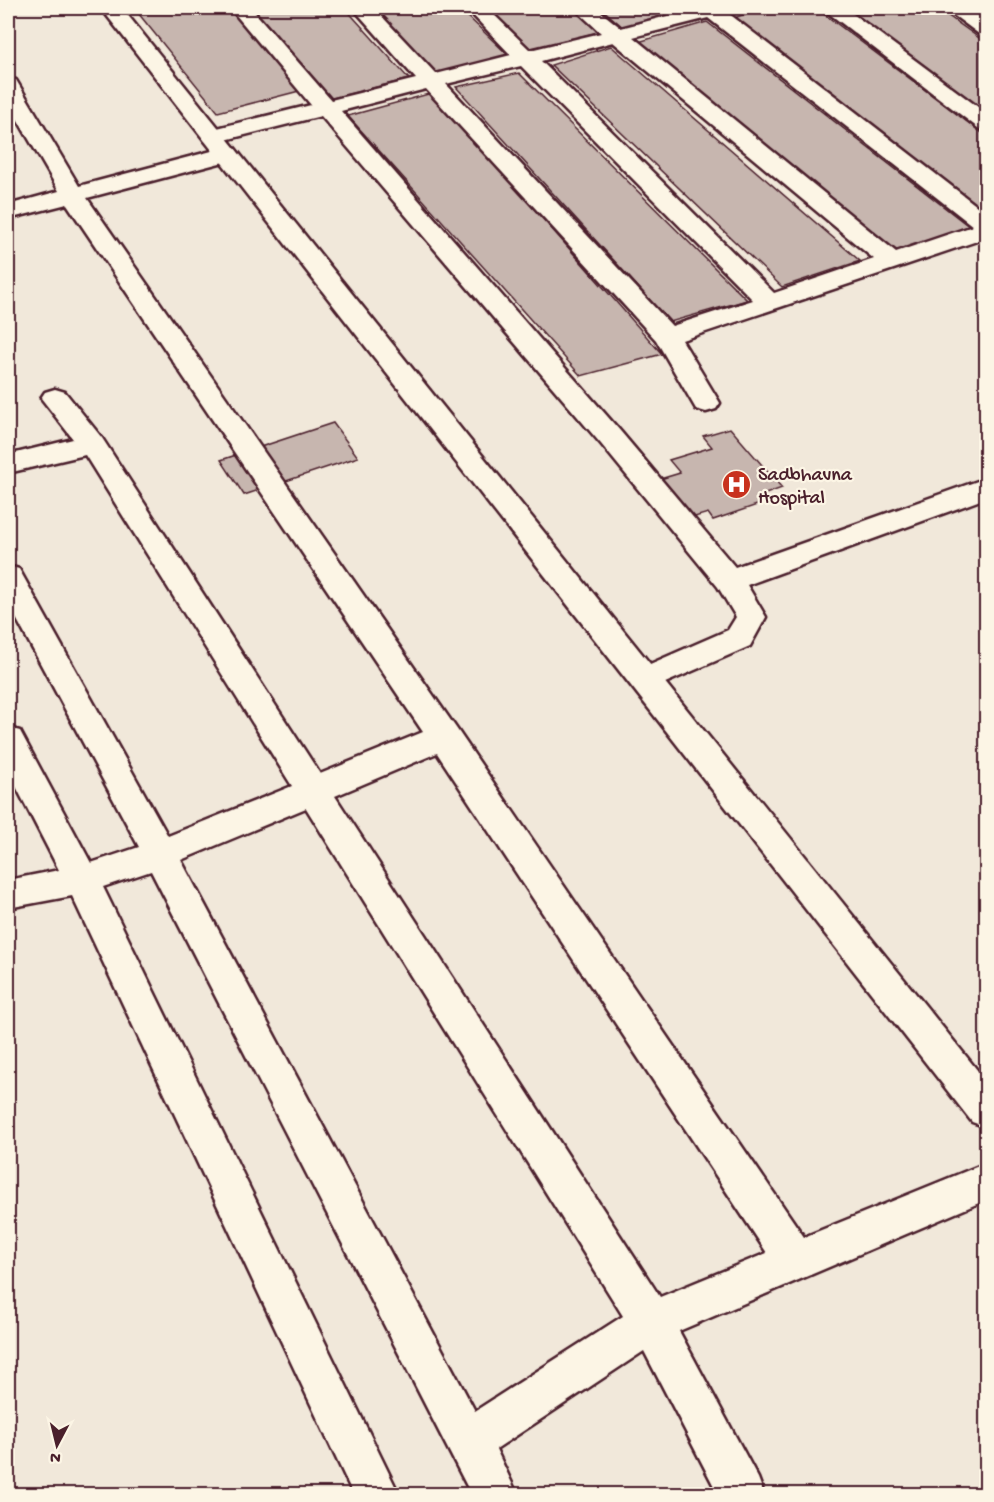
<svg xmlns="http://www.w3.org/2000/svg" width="994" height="1502" font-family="'Gochi Hand',sans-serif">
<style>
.building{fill:#c7b6af;stroke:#4a1f2b;stroke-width:1.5}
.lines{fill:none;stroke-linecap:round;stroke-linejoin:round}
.minor-casing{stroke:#4a1f2b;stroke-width:5}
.tertiary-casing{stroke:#4a1f2b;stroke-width:5}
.minor{fill:#fcf5e5;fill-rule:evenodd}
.tertiary{fill:#fcf5e5;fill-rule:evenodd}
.labels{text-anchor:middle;stroke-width:4.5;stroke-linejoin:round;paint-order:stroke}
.poi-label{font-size:20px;fill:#4a1f2b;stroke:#fcf5e5;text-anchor:start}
</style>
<rect width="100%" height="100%" fill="#f1e8da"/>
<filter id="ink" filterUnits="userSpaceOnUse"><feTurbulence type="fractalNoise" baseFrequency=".0167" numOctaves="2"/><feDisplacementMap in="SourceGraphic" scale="12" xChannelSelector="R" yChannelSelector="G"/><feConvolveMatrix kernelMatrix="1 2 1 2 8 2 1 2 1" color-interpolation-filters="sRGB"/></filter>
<g filter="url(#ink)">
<g class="building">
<polygon points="134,8 231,8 303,90 218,112"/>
<polygon points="247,8 345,8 409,79 325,100"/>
<polygon points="374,8 459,8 509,56 437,73"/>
<polygon points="481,8 577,8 603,31 525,50"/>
<polygon points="601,8 691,8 694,9 624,28"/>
<polygon points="765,8 816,8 986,136 986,214 733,18"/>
<polygon points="842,8 937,8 986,43 986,115"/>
<polygon points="963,8 986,8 986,24"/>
<polygon points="707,22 971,228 897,253 638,42"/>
<polygon points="611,46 860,261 782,287 551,65"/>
<polygon points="519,73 747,300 670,322 456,87"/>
<polygon points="432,93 662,354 581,376 348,116"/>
<polygon points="333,423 358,457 244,495 221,460"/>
<polygon points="730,428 782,488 760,496 766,502 713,520 708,513 688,519 657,480 680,473 669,460 712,447 703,436"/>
</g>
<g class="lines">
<defs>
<g id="minor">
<path d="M230 8H251L331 100 416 79 353 8H374L436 74 511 55 466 8H487L530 50 601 33 574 8H596L621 28 698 8H735L732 12 728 13 986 213V238L682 340 720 403 716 409 706 412 696 409 656 340 426 89 341 111 621 432 735 567 986 478V498L747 585 766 617 750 646 656 687 645 691 634 687 629 679 634 671 728 630 736 617 718 587 601 444 321 116 213 143 205 141 202 136 205 131 311 105ZM708 18 973 226 896 252 633 37ZM613 42 874 259 774 293 541 61ZM521 66 753 300 672 326 446 84Z"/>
<polygon points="822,8 845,8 986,113 986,130 978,128"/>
<polygon points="944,8 967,8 986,21 986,36 979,34"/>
<path d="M8 78 16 80 19 85 79 186 227 147 235 149 239 154 235 159 87 198 456 728 804 1237 986 1163V1200L679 1331 758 1478 764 1494H718L644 1351 496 1449 517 1494H471L151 871 103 887 399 1494H353L72 896 8 908V880L59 870 8 771V728L20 731 91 863 139 847 8 603V566L19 569 168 836 292 786 85 455 8 473V455L73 439 41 398 45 392 55 389 65 392 102 438 320 774 423 732 67 204 8 219V205L59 191 8 103ZM437 753 767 1253 660 1297 335 796ZM306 808 623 1316 475 1411 181 860Z"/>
</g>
<polygon id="tertiary" points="101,8 122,8 986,1081 986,1127 972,1122"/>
</defs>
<use href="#minor" class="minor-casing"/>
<use href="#tertiary" class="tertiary-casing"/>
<use href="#minor" class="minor"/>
<use href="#tertiary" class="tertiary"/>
</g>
</g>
<defs>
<symbol id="hospital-disc" viewBox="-11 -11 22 22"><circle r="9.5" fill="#c8321e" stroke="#fcf5e5"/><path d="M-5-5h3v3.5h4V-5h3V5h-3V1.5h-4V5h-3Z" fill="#fff"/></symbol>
</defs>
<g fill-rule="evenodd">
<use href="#hospital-disc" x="720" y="468" width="33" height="33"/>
</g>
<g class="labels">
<g class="poi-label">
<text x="758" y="480">Sadbhavna<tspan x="758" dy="23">Hospital</tspan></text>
</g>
</g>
<rect width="994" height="1502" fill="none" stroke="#fcf5e5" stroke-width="30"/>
<rect x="15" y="15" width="964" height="1472" fill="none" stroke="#4a1f2b" stroke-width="2" filter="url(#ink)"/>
<g transform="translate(57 1445) rotate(187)" stroke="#fcf5e5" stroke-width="4.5" paint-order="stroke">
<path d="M0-4.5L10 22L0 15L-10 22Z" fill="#4a1f2b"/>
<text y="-9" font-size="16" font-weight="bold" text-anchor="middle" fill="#4a1f2b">N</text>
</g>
</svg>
